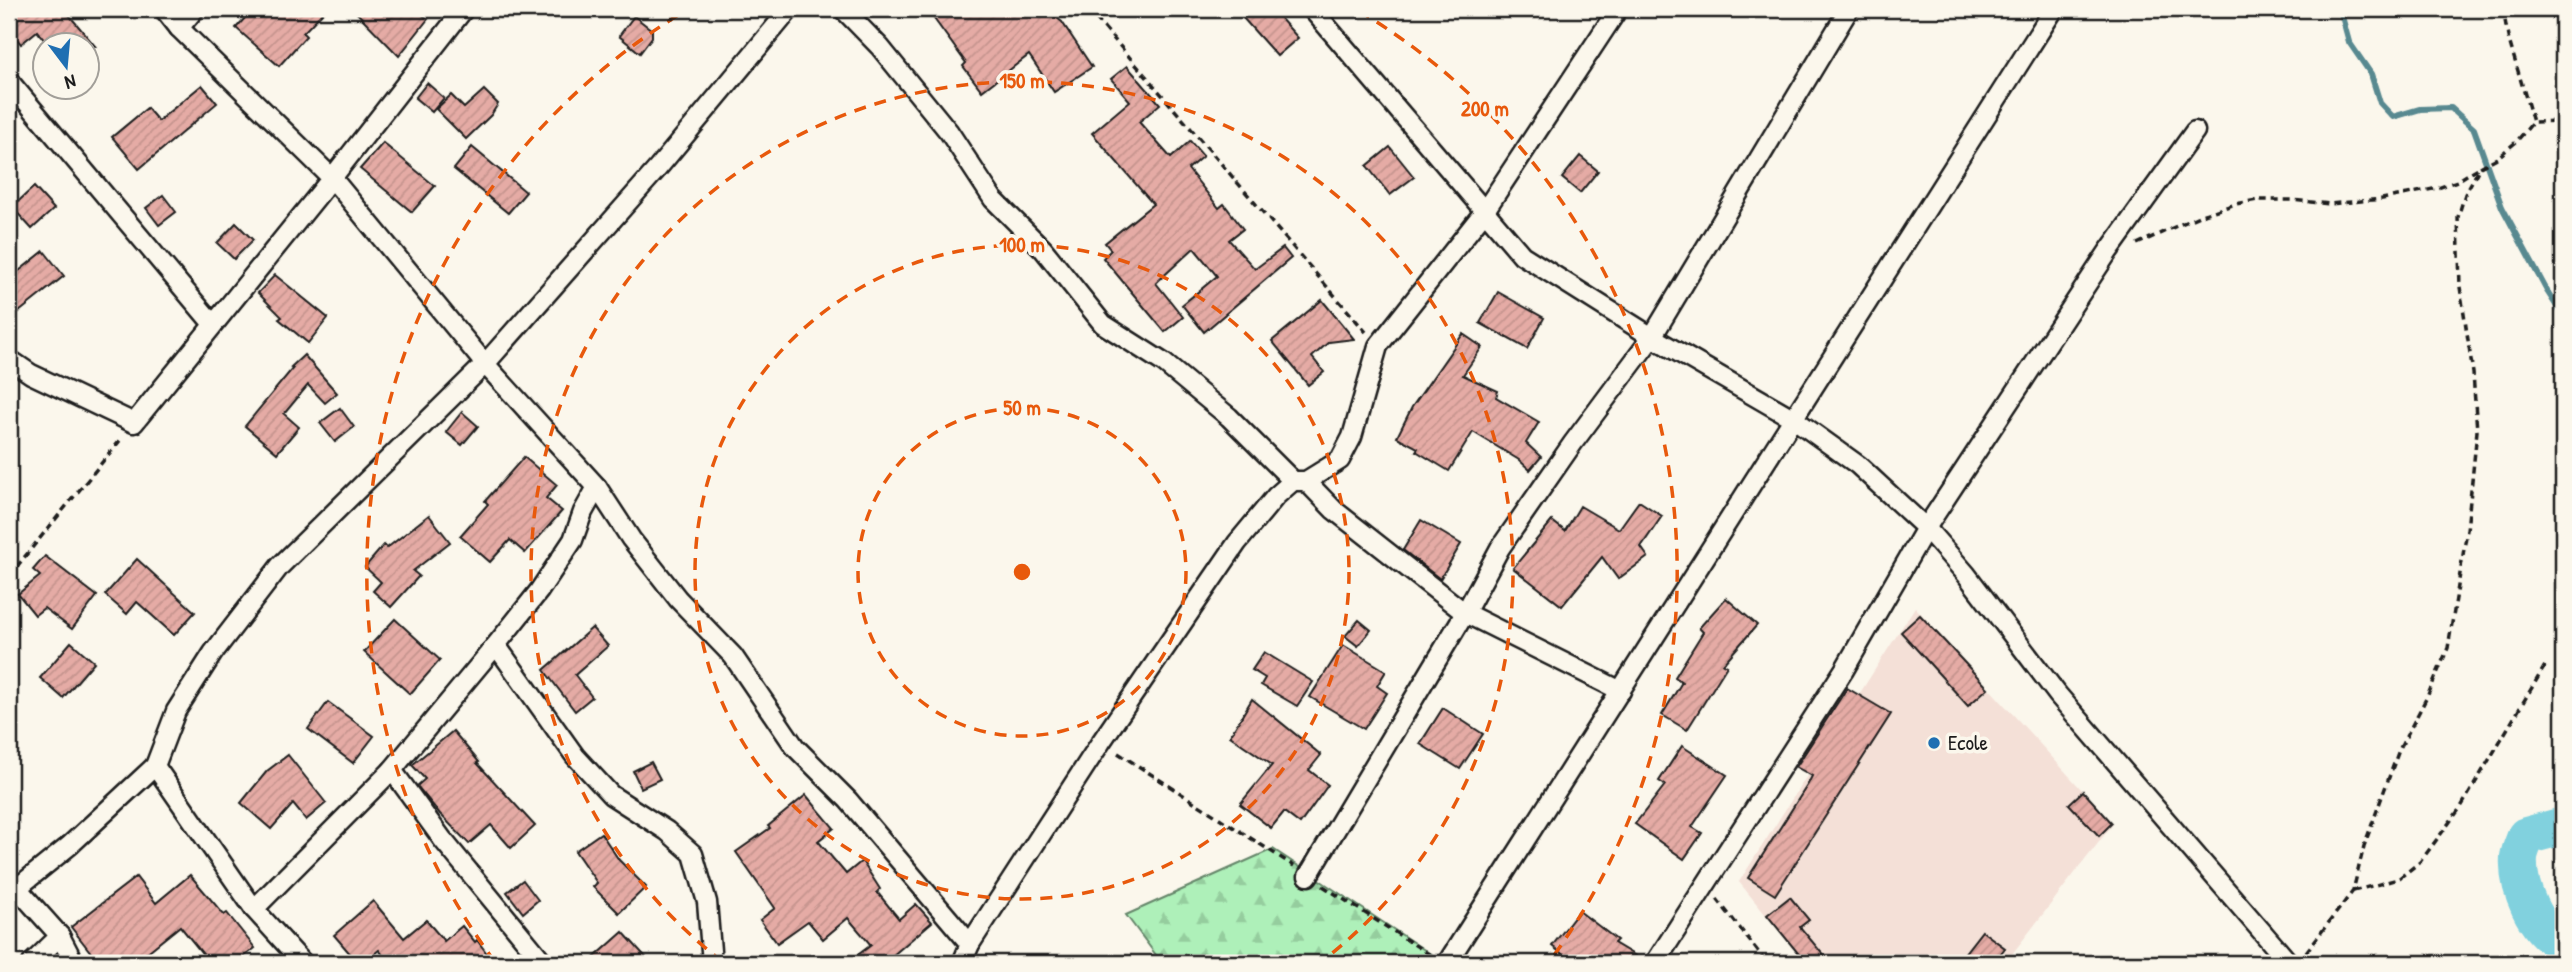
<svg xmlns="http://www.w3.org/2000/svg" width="2572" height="972" font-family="'Patrick Hand',sans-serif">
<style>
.built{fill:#f4e0d7}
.forest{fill:url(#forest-firs);stroke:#65866a;stroke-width:2}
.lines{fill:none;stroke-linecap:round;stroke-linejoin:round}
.stream{stroke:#598990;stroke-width:6}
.river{stroke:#81d1de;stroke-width:38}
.building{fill:url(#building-hatch);stroke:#1c1c1c;stroke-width:2}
.street-casing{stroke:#1c1c1c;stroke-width:23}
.path{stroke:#1c1c1c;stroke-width:3.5;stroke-dasharray:7 5;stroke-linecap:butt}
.street{stroke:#fbf7ec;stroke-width:18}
.ring{fill:none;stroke:#e8590c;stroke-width:3.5;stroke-dasharray:12 9}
.poi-dot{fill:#1f6fb2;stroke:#fbf7ec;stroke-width:2.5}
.labels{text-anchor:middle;stroke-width:7;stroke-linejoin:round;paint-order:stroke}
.poi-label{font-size:21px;fill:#1c1c1c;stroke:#fbf7ec;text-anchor:start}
.centre{fill:#e8590c;stroke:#fbf7ec;stroke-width:3.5}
.ring-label{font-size:21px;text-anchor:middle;font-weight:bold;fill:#e8590c;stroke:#fbf7ec;stroke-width:7;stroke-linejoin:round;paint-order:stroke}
</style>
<defs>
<pattern id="forest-firs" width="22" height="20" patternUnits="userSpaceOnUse" patternTransform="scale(1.75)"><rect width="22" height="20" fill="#aef0b9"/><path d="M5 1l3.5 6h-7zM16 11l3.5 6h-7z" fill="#95cd9e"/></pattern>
<pattern id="building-hatch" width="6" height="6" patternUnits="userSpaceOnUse" patternTransform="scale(1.75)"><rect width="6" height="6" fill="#e5aba5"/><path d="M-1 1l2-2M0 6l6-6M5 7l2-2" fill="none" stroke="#c4938d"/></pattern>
</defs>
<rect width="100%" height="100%" fill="#fbf7ec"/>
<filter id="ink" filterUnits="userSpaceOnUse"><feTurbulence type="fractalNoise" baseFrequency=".0143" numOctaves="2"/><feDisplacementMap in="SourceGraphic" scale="14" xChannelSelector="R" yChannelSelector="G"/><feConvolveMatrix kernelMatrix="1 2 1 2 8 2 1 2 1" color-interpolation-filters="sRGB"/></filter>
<g filter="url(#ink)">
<polygon class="built" points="1915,607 2113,824 2005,963 1805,963 1739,882"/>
<polygon class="forest" points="1273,849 1444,963 1162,963 1126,915"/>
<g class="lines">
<polyline class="stream" points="2340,9 2349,42 2371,74 2380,103 2393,117 2420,109 2451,108 2474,129 2502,207 2547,291 2563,316"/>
<path class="river" d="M2563 826 2526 836C2524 842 2520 850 2519 857 2517 887 2534 931 2563 943"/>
</g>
<g class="building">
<polygon points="9,9 64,9 95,46 49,46 37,31 21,44 9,29"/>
<polygon points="253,9 326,9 303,33 306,36 279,66 236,28"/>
<polygon points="353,9 414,9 428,19 399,56"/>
<polygon points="941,9 1046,9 1062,22 1092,67 1054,92 1029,55 982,91 963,66 966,63 932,16"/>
<polygon points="1253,9 1272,9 1298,38 1277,56 1243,18"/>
<polygon points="634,16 652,30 652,37 640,53 619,36"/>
<polygon points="1127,66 1160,104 1139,122 1171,158 1190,141 1203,156 1188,169 1219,208 1224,204 1243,229 1229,240 1255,269 1283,248 1291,258 1204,332 1182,305 1217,276 1194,248 1156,283 1183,317 1165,332 1103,258 1111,250 1105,243 1153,204 1092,133 1130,101 1111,79"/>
<polygon points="427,83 444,98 432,112 415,98"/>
<polygon points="202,85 217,103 139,169 112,137 147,108 158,121"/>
<polygon points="484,90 498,104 491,115 466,139 436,109 451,95 464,108"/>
<polygon points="383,143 435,186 412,212 360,169"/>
<polygon points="472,147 526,192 508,213 454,169"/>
<polygon points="1390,147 1414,177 1390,195 1367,166"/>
<polygon points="1580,156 1598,171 1580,193 1562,178"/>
<polygon points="34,187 54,209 32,229 12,207"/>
<polygon points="163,195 176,212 159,225 146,208"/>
<polygon points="236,223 253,240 234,259 217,243"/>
<polygon points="44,251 64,276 9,320 9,279"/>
<polygon points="275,275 328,318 308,343 279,319 282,317 258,293"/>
<polygon points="1498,292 1544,318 1527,349 1480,323"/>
<polygon points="1322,300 1354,339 1329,342 1312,357 1324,372 1308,385 1272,341"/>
<polygon points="1463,334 1482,347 1463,375 1498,391 1496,397 1539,422 1526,443 1541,457 1530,470 1519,460 1473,432 1449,471 1416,451 1418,448 1397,437 1412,407"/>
<polygon points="304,355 337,393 325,403 308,385 284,414 299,427 277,453 245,426 293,368 291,367"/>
<polygon points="340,408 354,427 335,442 320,423"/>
<polygon points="462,412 478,426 462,445 446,432"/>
<polygon points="524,457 557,485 546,498 562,511 525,553 510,540 490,562 460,536 488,504 485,501"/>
<polygon points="1639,501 1662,516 1641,547 1648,557 1618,579 1602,557 1562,606 1513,568 1552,521 1565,531 1580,506 1619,529"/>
<polygon points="429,515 450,542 413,571 419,576 391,607 373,591 381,582 365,567 384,545 387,548"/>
<polygon points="1421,520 1461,544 1440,579 1403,550"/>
<polygon points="45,556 97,596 72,629 44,608 35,615 18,594 40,576 33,570"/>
<polygon points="137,559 195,612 174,635 137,602 127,614 105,595"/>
<polygon points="1726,598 1757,625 1723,664 1727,666 1687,730 1662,715 1682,682 1675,677 1703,632 1699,628"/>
<polygon points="1920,615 1988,688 1968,706 1901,632"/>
<polygon points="395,619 440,660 410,694 364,652"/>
<polygon points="1359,620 1371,630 1358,646 1345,636"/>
<polygon points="592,628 608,646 575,675 592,697 575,711 544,670"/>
<polygon points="71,642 94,662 63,698 40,678"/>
<polygon points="1343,645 1386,671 1377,686 1387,693 1364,729 1310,697"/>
<polygon points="1264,652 1313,682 1297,706 1261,685 1265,678 1252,670"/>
<polygon points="1847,688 1891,714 1775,895 1748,878 1808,784 1812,776 1796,767"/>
<polygon points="1252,699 1321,755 1309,770 1328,785 1300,824 1284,812 1271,828 1240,804 1272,765 1230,736"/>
<polygon points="328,702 374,736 353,763 308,729"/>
<polygon points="1443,708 1483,734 1460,769 1420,744"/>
<polygon points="453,731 479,762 477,763 535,826 511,848 491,825 469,844 440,814 417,786 425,779 412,765"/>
<polygon points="1682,746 1727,775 1692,827 1702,833 1684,859 1635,824 1665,785 1659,781"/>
<polygon points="288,755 326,803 306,820 293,804 271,829 241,803 267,771"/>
<polygon points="651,762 660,779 641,788 633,771"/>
<polygon points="2083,791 2112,823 2099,836 2069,804"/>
<polygon points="806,795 834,828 818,841 846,874 862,861 880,889 877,892 899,919 916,904 932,922 884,963 847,963 871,945 848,918 823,939 808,921 777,943 760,920 775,908 736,852 770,828 768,826"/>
<polygon points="601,833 619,860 646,887 619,913 593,887 597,883 575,851"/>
<polygon points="190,875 224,915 227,913 255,948 236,963 210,963 180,926 134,963 99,963 71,927 136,877 156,903"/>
<polygon points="523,880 538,900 523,913 507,892"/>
<polygon points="1790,897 1809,920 1800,927 1830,963 1806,963 1767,915"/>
<polygon points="373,901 404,938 426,920 444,941 462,926 475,942 477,940 494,963 389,963 379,950 363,963 358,963 334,935"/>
<polygon points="1579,911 1617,940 1614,943 1644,961 1644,963 1574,963 1552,946"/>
<polygon points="1982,931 2005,948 1993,963 1957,963"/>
<polygon points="623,932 651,963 588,963"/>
</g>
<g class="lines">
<defs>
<g id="street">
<polyline points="164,9 179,28 332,178 485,364 597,487 631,539 678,599 733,656 795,747 848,800 970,944"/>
<polyline points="843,9 880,47 949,132 993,199 1043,249 1103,324 1164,363 1229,417 1293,481"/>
<polyline points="1312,9 1522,255 1652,337 1794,419 1858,465 1926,528 1966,574 2058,695 2289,963"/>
<polyline points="179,28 195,9"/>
<polyline points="9,81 213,324"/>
<polyline points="9,359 31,374 134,423 332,178 464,9"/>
<polyline points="1306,481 1334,510 1465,613 1621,691"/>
<polyline points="496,645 575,756 611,795 667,831 693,854 707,902 712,963"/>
<polyline points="155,766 254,909 303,963"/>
<polyline points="392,770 443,840 544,963"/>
<polyline points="1308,876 1465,613 1500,548 1573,443 1652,337 1849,9"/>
<polyline points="9,879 60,936 74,963"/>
<polyline points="17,888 69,846 155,766 176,711 213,653 280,566 485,364 658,168 790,9"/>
<polyline points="254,909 392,770 496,645 539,591 573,540 583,512 597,487"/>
<polyline points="32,963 60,936"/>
<polyline points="962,963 970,944 1101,742 1237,543 1276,496 1293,481 1306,481 1340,460 1352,437 1378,346 1484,212 1618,9"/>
<polyline points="1447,963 2054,9"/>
<polyline points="1655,963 1844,670 1926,528 2108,252 2195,131"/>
</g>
</defs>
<use href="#street" class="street-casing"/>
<g class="path">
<polyline points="1088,9 1366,332"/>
<polyline points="2503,9 2508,37 2533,122"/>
<polyline points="2137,244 2201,215 2236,204 2257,200 2293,200 2329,204 2382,199 2438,188 2457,181 2478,168"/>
<polyline points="9,576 122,438"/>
<polyline points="1118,753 1294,866"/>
<polyline points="1323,886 1432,956"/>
<polyline points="2353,891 2398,879 2420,862 2461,807 2546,664"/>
<polyline points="1717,899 1767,963"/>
<polyline points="2306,952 2353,891 2364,846 2399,750 2427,697 2448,648 2467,530 2477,431 2473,373 2460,287 2458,217 2465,194 2480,167 2497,158 2516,142 2533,122 2563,121"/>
</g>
<use href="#street" class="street"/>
</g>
</g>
<g class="ring">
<circle cx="1022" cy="572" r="164"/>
<circle cx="1022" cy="572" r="327"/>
<path d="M723 962A491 491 0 1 1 1321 962"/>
<path d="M495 962A655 655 0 0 1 685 11M1359 11A655 655 0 0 1 1549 962"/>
</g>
<circle class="poi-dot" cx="1934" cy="743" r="7"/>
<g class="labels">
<g class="poi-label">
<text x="1948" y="750">Ecole</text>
</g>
</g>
<circle cx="1022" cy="572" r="10" class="centre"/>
<g class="ring-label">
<text x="1022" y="88">150 m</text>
<text x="1485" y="116">200 m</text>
<text x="1022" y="252">100 m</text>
<text x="1022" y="415">50 m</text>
</g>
<rect width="2572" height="972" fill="none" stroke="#fbf7ec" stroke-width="35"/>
<rect x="18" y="18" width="2537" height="937" fill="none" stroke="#1c1c1c" stroke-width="2.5" filter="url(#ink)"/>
<g transform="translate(66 66) rotate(164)"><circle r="33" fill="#fbf7ec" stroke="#a29f99" stroke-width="2"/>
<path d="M0-5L12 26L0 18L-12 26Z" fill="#1f6fb2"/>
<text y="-10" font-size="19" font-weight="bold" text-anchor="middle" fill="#1c1c1c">N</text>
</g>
</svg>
